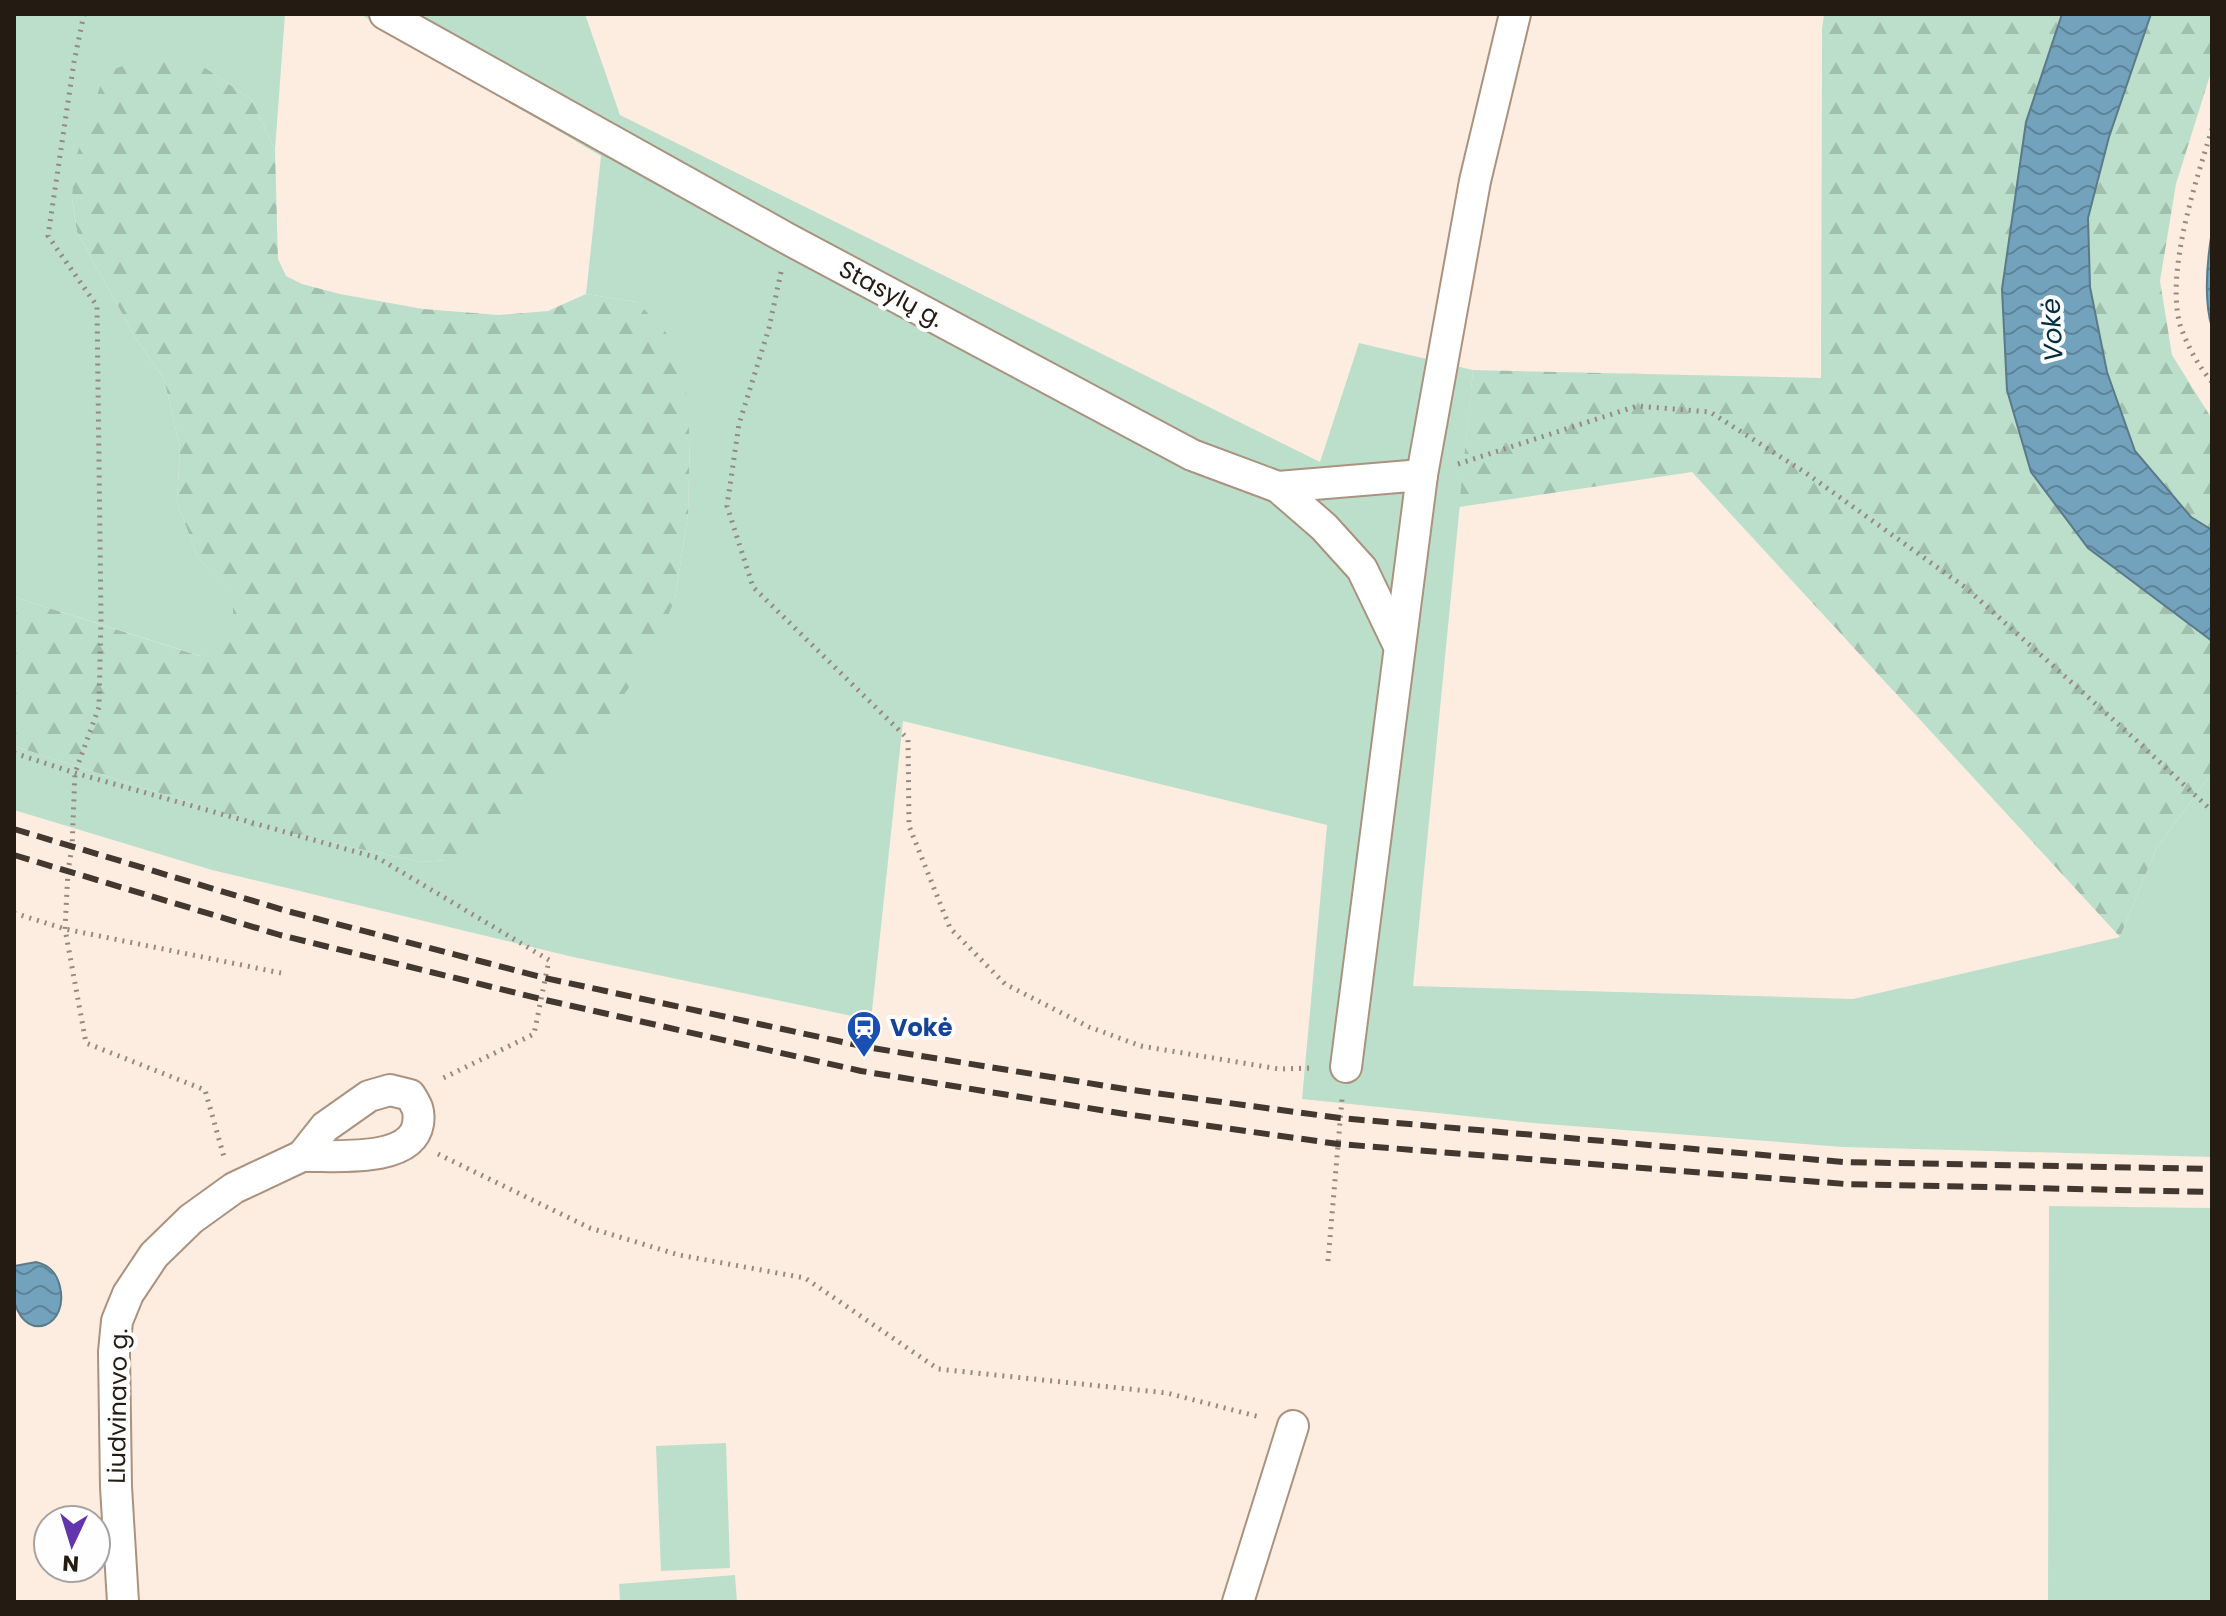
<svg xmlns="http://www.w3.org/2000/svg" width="2226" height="1616" font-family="Poppins,sans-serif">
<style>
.green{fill:#bcdfcb}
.forest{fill:url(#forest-firs)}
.water{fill:url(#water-waves);stroke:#5b7a89;stroke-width:2}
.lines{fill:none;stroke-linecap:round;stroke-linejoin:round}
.street-casing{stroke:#aa927e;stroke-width:34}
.path{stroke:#96897f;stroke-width:5;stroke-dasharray:2 6;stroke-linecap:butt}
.street{stroke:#fff;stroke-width:30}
.rail{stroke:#423830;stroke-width:6;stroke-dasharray:16 8;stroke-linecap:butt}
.labels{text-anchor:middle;stroke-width:8;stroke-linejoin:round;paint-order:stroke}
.street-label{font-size:24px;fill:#241b13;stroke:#fefefe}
.transit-label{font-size:24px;font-weight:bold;fill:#164399;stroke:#fefefe;text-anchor:start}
.water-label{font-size:26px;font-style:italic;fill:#012d40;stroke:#fefefe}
</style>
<defs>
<pattern id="forest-firs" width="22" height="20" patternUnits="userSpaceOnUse" patternTransform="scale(2)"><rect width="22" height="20" fill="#bcdfcb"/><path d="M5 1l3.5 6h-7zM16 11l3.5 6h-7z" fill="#a1bfad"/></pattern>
<pattern id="water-waves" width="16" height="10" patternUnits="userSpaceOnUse" patternTransform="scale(2)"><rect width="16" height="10" fill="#72a2bc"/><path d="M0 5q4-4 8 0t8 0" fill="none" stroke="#5d8398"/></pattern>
</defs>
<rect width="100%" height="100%" fill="#fdede1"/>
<g class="green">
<polygon points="14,14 285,14 275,150 252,100 204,67 72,198 77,232 135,337 164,379 180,447 177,502 197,556 234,596 233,638 201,656 14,597"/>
<polygon points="360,14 585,14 620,115 1320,462 1359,343 1473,370 1413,986 1853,999 2120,937 2156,849 2208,778 2212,779 2212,1157 1843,1147 1533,1123 1302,1099 1327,825 903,721 871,1020 573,957 212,870 14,810 14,746 203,807 250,826 421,862 447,860 675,599 688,514 690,442 637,302 586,294 601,156"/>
<polygon points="2049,1206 2212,1208 2212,1602 2048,1602"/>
<polygon points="726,1443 730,1568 661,1571 656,1446"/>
<polygon points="735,1575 737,1602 620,1602 619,1584"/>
</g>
<g class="forest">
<polygon points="1824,14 2062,14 2026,123 2002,289 2203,635 2212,641 2212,779 2208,778 2156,849 2120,937 1692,472 1459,507 1473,370 1821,378 1822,29"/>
<polygon points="2151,14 2212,14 2212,69 2176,184 2160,281 2172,355 2212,419 2212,530 2191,517 2135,451 2107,372 2090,287 2088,218 2109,137"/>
<polygon points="147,58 204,67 252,100 275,150 278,259 286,276 302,284 340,294 423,309 499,315 548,311 586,294 637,302 665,331 684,369 690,442 688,514 675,599 650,658 601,727 489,844 447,860 421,862 250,826 203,807 14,746 14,597 200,656 233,637 233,596 197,556 177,502 180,447 164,379 135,337 77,232 72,198 75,160 105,72"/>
</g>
<g class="water">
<polygon points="2062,14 2151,14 2109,137 2088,218 2090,287 2107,372 2135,451 2191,517 2212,530 2212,641 2088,548 2031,472 2007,390 2002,289 2026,122"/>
<path d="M2212 231V328C2203 298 2207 261 2212 231Z"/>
<path d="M36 1262C50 1265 57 1273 60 1287 69 1325 28 1344 15 1304 12 1293 14 1278 14 1266Z"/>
</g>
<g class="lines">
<defs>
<g id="street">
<polyline points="385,14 788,239 1192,455 1278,487 1422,475"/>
<polyline points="1278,487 1324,527 1362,569 1399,646"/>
<polyline points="1346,1067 1422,475 1475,181 1515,14"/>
<path d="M123 1602 116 1487 114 1352 117 1321 128 1294 154 1255 191 1219 234 1188 302 1156 325 1127 369 1096 390 1090 410 1095C417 1106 420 1111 418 1124 411 1164 332 1155 302 1156"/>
<polyline points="1238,1602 1293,1426"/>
</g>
</defs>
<use href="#street" class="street-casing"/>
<g class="path">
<polyline points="84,14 74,62 48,236 97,306 101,618 99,707 75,773 72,847 68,871 65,929 86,1043 205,1090 224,1157"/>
<path d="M2212 129C2196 181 2164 275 2181 328 2188 347 2199 367 2212 382"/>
<polyline points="781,272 769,328 739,424 727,506 753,587 908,739 909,826 950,928 1005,984 1089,1027 1141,1046 1279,1069 1313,1068"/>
<polyline points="1458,464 1637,406 1710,412 1806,473 1966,588 2136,740 2212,811"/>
<polyline points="14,753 75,773 378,858 549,960 534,1034 439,1080"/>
<polyline points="14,913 65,929 281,973"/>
<polyline points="438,1154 590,1228 679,1255 805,1278 938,1369 1167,1393 1260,1417"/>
<polyline points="1328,1261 1342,1099"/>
</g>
<use href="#street" class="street"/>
<g class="rail">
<polyline points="14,829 287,911 545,978 866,1047 1125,1089 1340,1118 1843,1162 2212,1169"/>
<polyline points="14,855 280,935 541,999 861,1071 1125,1114 1338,1144 1845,1184 2212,1192"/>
</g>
</g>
<defs>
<symbol id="station-pin" viewBox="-11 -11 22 30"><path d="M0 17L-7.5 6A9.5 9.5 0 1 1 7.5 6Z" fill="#1a4fb4" stroke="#fefefe"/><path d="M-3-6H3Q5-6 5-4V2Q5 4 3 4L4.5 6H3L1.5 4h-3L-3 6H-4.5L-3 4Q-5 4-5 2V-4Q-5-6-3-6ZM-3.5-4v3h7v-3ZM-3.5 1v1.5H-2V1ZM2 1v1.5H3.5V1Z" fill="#fff"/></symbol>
</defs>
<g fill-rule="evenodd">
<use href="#station-pin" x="844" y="1008" width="40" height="54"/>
</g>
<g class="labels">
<g class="street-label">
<text transform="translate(891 294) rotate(28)" y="8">Stasylų g.</text>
<text transform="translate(118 1406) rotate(-89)" y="8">Liudvinavo g.</text>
</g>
<g class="transit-label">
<text x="890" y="1036">Vokė</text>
</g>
<g class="water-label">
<text transform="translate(2052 330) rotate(-93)" y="9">Vokė</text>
</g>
</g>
<rect width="2226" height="1616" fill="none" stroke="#241b13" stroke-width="32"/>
<g transform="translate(72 1544) rotate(184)"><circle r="38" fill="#fefefe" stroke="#a7a3a0" stroke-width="2"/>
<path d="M0-6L14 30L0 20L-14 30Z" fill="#6335ac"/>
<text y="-12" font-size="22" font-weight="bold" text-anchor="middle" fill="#241b13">N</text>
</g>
</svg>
